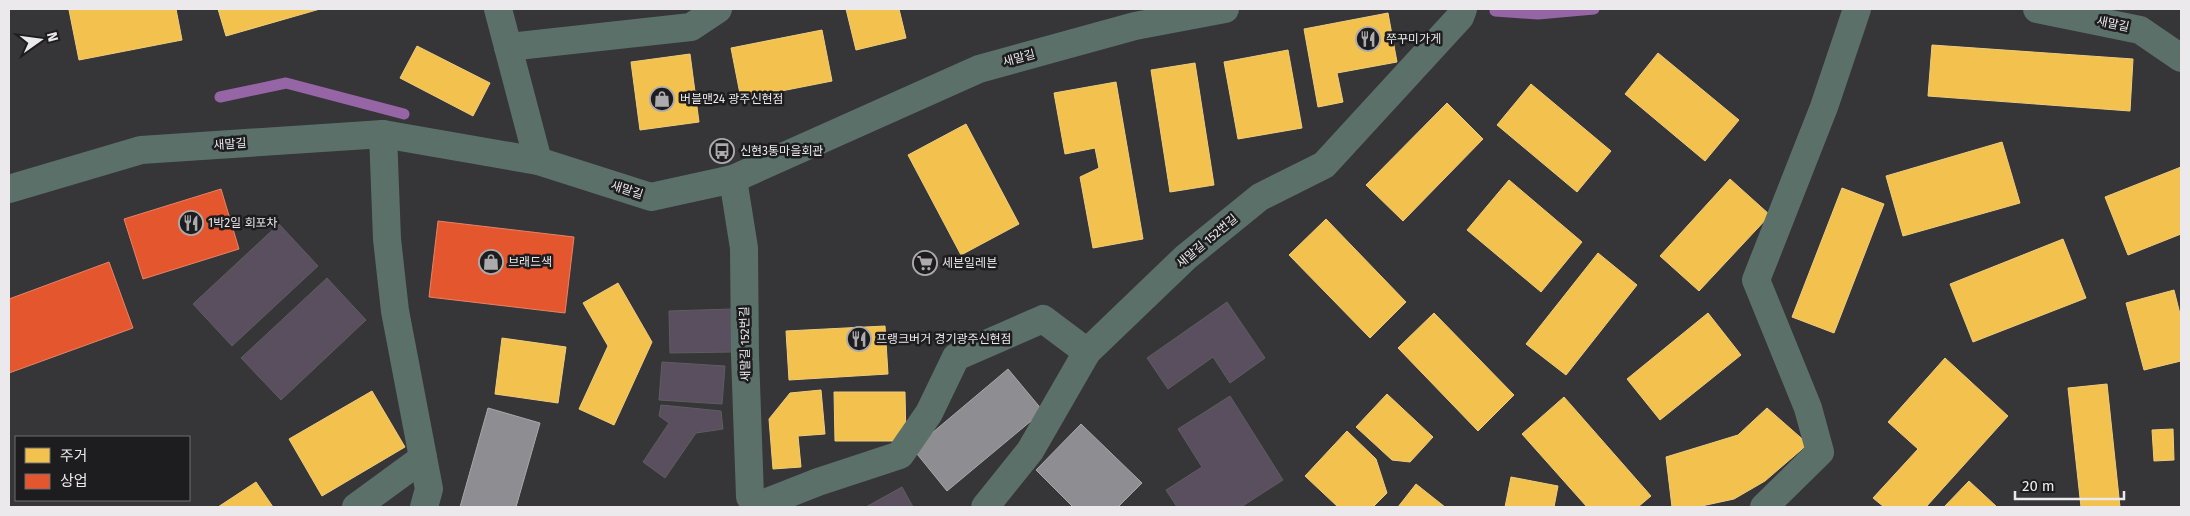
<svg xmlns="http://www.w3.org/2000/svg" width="2190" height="516" font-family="'Fira Sans','Noto Sans KR',sans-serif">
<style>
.homes{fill:#f2c14e;stroke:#f0cd7d}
.shops{fill:#e4572e;stroke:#e68367}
.industry{fill:#8d8d92;stroke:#a9a9ad}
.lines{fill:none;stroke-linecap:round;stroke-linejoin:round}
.stream{stroke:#9665a5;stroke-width:11}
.building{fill:#5a4f5e;stroke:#5e5d5f}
.minor{stroke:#5b7069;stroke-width:28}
.labels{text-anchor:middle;stroke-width:5;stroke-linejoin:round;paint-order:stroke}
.street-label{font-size:12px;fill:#ebe9eb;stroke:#1d1c1e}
.poi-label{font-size:12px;fill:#ebe9eb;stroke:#1d1c1e;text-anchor:start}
</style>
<rect width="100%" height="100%" fill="#363537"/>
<g class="homes">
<polygon points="75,9 176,9 182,40 79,60 69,10"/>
<polygon points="218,9 320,9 226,36"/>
<polygon points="846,9 899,9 906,38 856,50"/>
<polygon points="1388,13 1397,62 1337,73 1343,102 1318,107 1304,29"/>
<polygon points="822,30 832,81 741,99 731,48"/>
<polygon points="1932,45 2133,59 2130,111 1928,96"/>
<polygon points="417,46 490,83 473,116 400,78"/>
<polygon points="1288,50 1302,128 1238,139 1224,62"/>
<polygon points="1658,53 1739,120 1705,161 1625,94"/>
<polygon points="690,54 699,122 640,130 631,62"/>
<polygon points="1195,63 1214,185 1170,192 1151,70"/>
<polygon points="1116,82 1143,239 1093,248 1080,177 1099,168 1095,148 1065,154 1054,93"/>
<polygon points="1531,84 1611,151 1577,192 1497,125"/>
<polygon points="1447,103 1483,139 1403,221 1366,185"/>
<polygon points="966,124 1019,224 961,255 908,155"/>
<polygon points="2002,142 2020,203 1903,236 1886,176"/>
<polygon points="2181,167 2181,234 2128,255 2105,197"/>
<polygon points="1730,179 1770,215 1699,291 1660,256"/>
<polygon points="1509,180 1582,242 1541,292 1467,230"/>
<polygon points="1842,188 1884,204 1834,333 1792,317"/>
<polygon points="1326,219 1406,302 1370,338 1289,255"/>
<polygon points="2063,239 2086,298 1973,342 1950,284"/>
<polygon points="1598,253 1637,285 1566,375 1526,344"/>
<polygon points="618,283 652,342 614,425 579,409 608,346 583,303"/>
<polygon points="2174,290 2181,318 2181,361 2144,370 2126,303"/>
<polygon points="1434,313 1514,395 1478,431 1398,348"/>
<polygon points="1708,313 1741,355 1660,420 1627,379"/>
<polygon points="885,326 888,374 789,380 786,331"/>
<polygon points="502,338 566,347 558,403 495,394"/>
<polygon points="1945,358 2008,416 1926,507 1884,507 1873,498 1918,449 1888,422"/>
<polygon points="2107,384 2120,507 2081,507 2068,388"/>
<polygon points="821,390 825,434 798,436 801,467 773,469 769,419 790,393"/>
<polygon points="372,391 405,447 322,496 289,439"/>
<polygon points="834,392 905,392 906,441 835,441"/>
<polygon points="1387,394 1433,437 1410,462 1392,460 1356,427"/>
<polygon points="1564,397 1651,496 1638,507 1587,507 1522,434"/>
<polygon points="1767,408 1808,444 1765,481 1734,499 1697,507 1672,507 1666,457 1738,435"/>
<polygon points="2173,429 2174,460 2154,461 2152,430"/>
<polygon points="1347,431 1376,459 1387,493 1373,507 1338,507 1305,476"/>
<polygon points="1511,477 1558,486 1554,507 1505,507"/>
<polygon points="1969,481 1997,507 1944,507"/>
<polygon points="256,482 273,507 218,507"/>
<polygon points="1416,484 1445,507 1398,507"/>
</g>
<g class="shops">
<polygon points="221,189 239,249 143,279 124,219"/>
<polygon points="438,221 574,237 565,313 429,297"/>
<polygon points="109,262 133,328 9,373 9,299"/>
</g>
<g class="industry">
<polygon points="1008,369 1043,411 947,491 913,449"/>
<polygon points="488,408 540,423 516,507 460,507"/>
<polygon points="1081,424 1142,483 1118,507 1073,507 1036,470"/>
</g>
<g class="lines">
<g class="stream">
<polyline points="1495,11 1538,14 1594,9"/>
<polyline points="220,97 286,83 404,114"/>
</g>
</g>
<g class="building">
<polygon points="279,224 318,266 232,346 193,304"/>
<polygon points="327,278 366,320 281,400 241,358"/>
<polygon points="1227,302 1265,358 1230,383 1213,357 1168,389 1147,358"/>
<polygon points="732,309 733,352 670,353 669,311"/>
<polygon points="662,362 725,366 722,404 659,400"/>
<polygon points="1230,396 1283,480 1241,507 1177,507 1166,490 1202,467 1178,429"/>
<polygon points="661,405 721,411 723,429 696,433 665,478 643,462 669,423 659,416"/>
<polygon points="902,487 913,507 866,507"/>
</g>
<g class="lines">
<g class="minor">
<polyline points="498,9 538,161"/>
<polyline points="2037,9 2140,30 2181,58"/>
<polyline points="508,47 691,27 718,9"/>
<polyline points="383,134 387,239 395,311 429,489 424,507"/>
<polyline points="733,179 744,248 745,355 750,497 758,507"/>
<polyline points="9,189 141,150 383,134 538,161 651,197 733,179 979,69 1135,26 1225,9"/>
<polyline points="757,506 818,482 900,455 929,413 956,357 1043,319 1087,352"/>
<polyline points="356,507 423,458"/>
<polyline points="985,507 1030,451 1087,352 1186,257 1260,197 1324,165 1460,17 1463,9"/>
<polyline points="1764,507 1820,452 1808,408 1756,280 1824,107 1857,9"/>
</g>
</g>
<defs>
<symbol id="restaurant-ring" viewBox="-11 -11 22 22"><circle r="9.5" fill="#1d1c1e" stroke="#acaaac" stroke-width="1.5"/><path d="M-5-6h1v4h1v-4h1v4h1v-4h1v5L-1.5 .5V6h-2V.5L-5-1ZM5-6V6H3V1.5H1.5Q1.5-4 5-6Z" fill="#acaaac"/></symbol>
<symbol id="shop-ring" viewBox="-11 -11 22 22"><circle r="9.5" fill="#1d1c1e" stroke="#acaaac" stroke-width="1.5"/><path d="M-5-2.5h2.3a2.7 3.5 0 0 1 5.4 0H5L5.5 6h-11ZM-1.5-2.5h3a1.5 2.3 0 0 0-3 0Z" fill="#acaaac"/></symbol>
<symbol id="bus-ring" viewBox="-11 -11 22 22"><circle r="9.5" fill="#1d1c1e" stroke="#acaaac" stroke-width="1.5"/><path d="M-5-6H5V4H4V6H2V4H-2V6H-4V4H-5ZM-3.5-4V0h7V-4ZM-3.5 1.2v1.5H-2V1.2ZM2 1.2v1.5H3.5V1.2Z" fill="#acaaac"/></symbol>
<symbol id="supermarket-ring" viewBox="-11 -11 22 22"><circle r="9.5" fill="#1d1c1e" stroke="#acaaac" stroke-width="1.5"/><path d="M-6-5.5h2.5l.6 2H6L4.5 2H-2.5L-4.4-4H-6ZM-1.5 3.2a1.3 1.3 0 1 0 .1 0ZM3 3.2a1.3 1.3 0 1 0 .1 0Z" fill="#acaaac"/></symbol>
</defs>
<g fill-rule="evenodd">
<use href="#restaurant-ring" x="1354" y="25" width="28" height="28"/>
<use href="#shop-ring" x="648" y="85" width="28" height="28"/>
<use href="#bus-ring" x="708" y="137" width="28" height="28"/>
<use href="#restaurant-ring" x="177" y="209" width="28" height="28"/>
<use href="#shop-ring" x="477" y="248" width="28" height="28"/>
<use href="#supermarket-ring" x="911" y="249" width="28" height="28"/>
<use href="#restaurant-ring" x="845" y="325" width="28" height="28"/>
</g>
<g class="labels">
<g class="street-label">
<text transform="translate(2113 24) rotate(12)" y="4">새말길</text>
<text transform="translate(1019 58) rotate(-15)" y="4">새말길</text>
<text transform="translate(230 144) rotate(-4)" y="4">새말길</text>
<text transform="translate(627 190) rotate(18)" y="4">새말길</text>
<text transform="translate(1207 241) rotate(-40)" y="4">새말길 152번길</text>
<text transform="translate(745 344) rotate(-91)" y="4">새말길 152번길</text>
</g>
<g class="poi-label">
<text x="1386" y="43">쭈꾸미가게</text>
<text x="680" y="103">버블맨24 광주신현점</text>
<text x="740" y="155">신현3통마을회관</text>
<text x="208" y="227">1박2일 회포차</text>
<text x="508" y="266">브래드색</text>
<text x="942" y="267">세븐일레븐</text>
<text x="876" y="343">프랭크버거 경기광주신현점</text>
</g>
</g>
<rect width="2190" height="516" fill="none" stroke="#ebe9eb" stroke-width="20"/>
<rect x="15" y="436" width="175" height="65" fill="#1d1c1e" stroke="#6f6e70"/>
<rect x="25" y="448" width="25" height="15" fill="#f2c14e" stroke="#6f6e70"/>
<text x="60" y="461" font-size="15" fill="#ebe9eb">주거</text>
<rect x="25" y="474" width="25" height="15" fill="#e4572e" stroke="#6f6e70"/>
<text x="60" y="486" font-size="15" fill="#ebe9eb">상업</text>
<g transform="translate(40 40) rotate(76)" stroke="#1d1c1e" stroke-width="4" paint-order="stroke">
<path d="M0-4L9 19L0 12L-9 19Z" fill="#ebe9eb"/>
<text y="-8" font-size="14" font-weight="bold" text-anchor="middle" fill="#ebe9eb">N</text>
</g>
<path d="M2015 491v8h109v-8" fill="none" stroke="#ebe9eb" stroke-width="2.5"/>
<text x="2022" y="491" font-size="15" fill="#ebe9eb" stroke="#1d1c1e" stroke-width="4" paint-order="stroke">20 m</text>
</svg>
